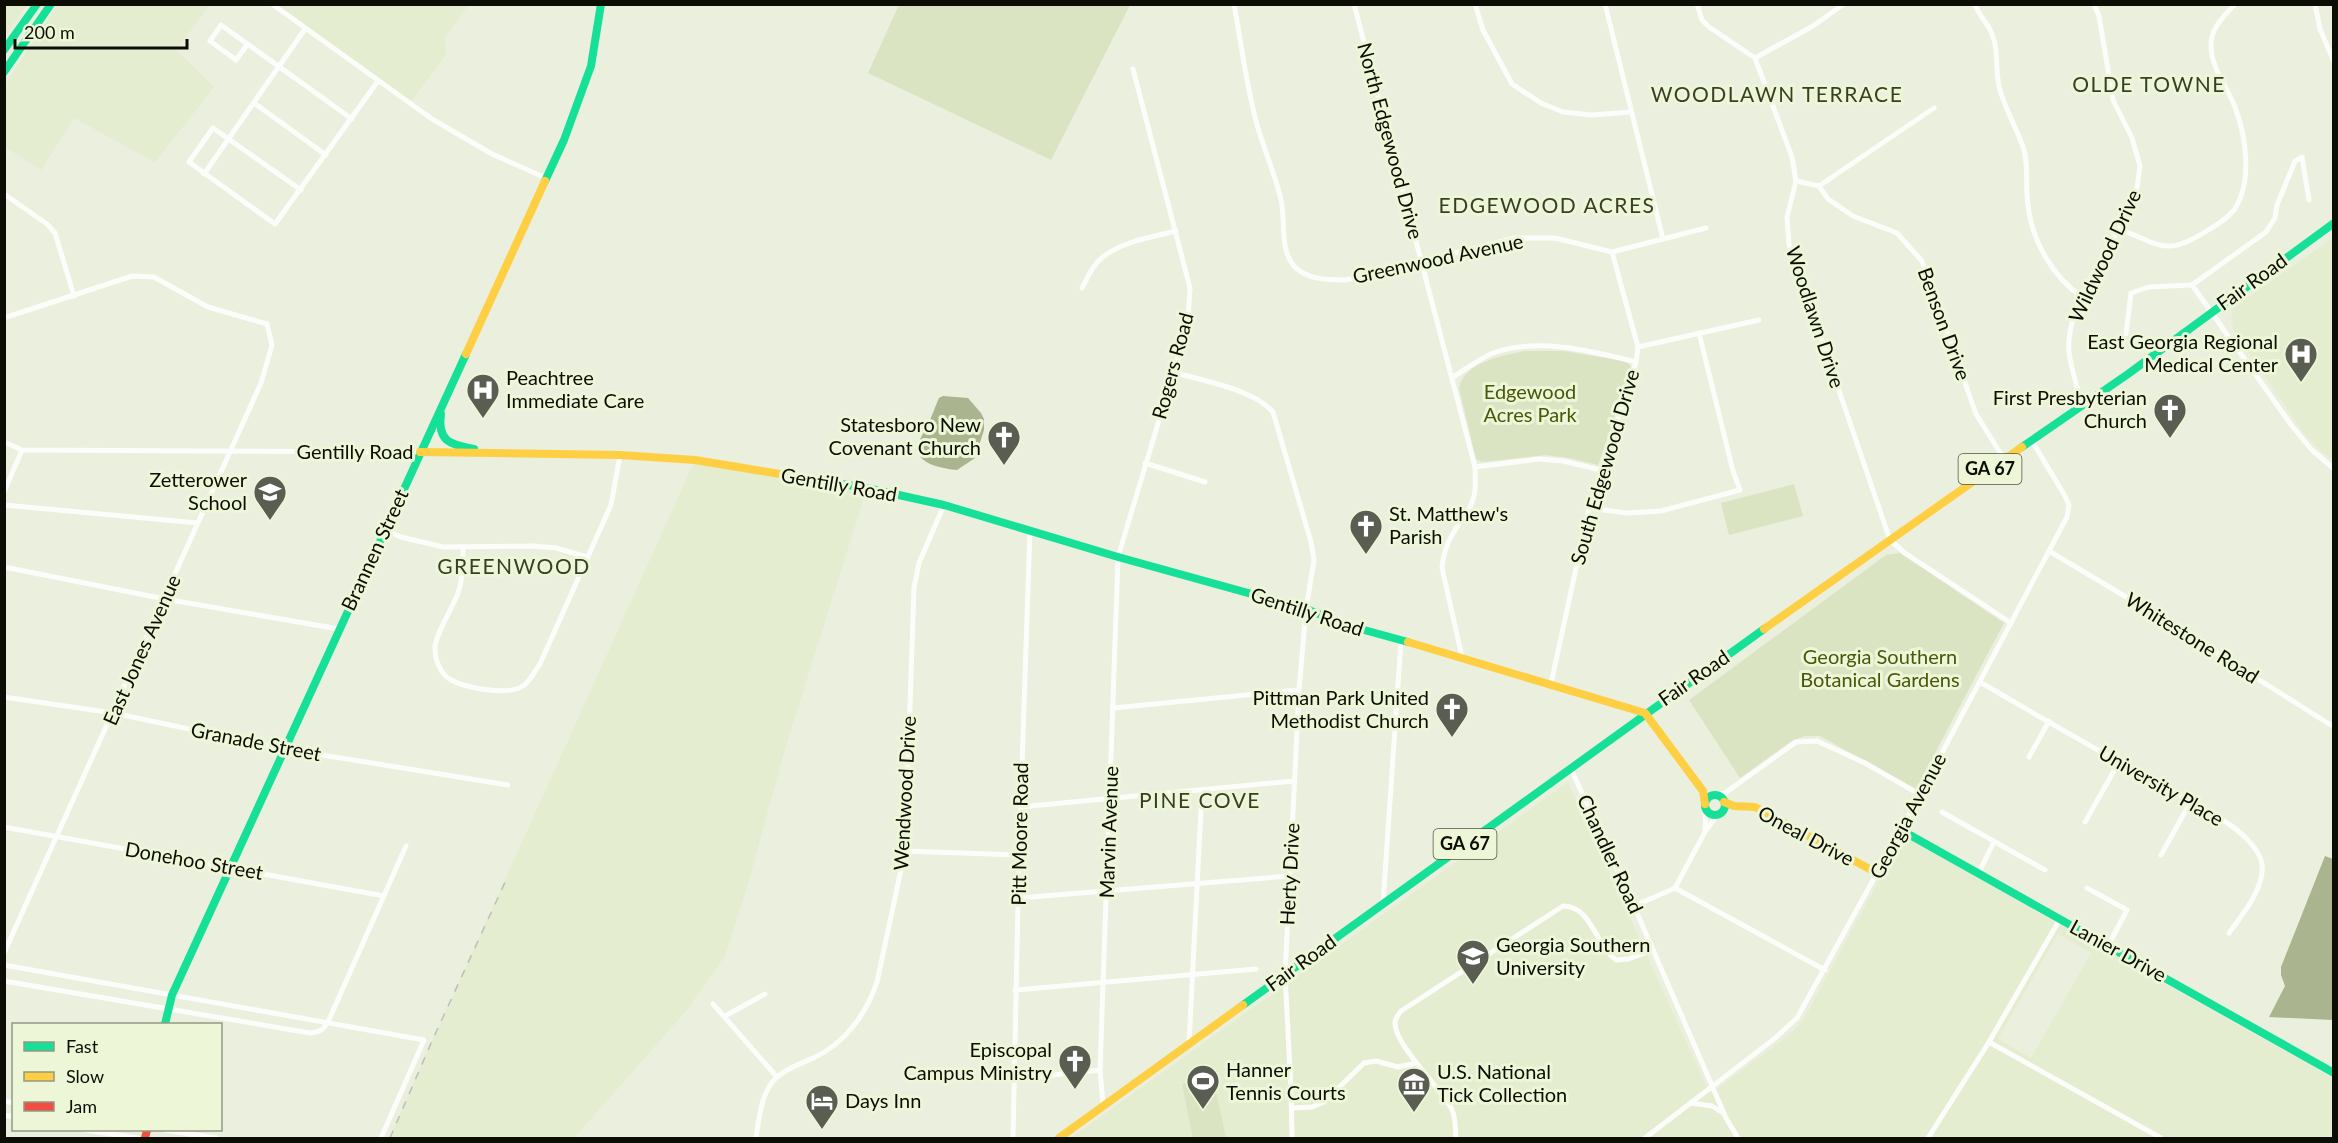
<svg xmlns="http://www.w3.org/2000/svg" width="2338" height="1143" font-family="Lato,sans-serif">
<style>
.built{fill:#e5edd1;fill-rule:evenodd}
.green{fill:#dbe4c2}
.water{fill:#aab48e}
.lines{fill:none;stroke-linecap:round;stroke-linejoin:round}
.street{stroke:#fcfdfa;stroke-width:5}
.fast{stroke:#16e098;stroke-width:8}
.slow{stroke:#ffcf43;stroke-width:8}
.jam{stroke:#f24e42;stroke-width:8}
.rail{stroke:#bdbeb9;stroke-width:1.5;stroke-dasharray:8 8;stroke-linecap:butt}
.labels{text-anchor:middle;stroke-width:6;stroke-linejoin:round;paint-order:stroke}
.shield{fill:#edf6d7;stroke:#505444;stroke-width:1.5}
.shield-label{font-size:18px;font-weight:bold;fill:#0c0e05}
.street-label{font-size:20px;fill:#0c0e05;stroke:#edf6d7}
.poi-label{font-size:20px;fill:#0c0e05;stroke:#edf6d7;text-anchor:end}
.park-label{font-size:20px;fill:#4a570a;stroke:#edf6d7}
.neighbourhood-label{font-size:21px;letter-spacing:1.5px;fill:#393f26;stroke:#edf6d7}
</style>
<rect width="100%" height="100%" fill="#eaefde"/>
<g class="built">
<polygon points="5,4 27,5 5,37 4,5"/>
<polygon points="58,4 210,5 176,50 214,87 155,162 74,118 41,170 5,147 5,84"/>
<polygon points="272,5 468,5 445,37 446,55 410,103"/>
<polygon points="2333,238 2333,459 2322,452 2305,435 2234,331 2231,319 2233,308"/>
<polygon points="695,460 867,488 785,749 748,884 725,956 686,1011 574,1138 390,1138 432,1041"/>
<path d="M1568 782 1710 1094 1780 1042 1793 1031 1805 1017 1903 836 2334 1079 2333 1138H1071ZM2058 934 2091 953 2031 1058 1998 1039Z"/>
</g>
<g class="green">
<polygon points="899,5 899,4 1130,5 1051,160 868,73"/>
<path d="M1524 351H1563L1625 361 1630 365 1631 370 1598 465 1569 458 1546 455 1482 462 1476 459 1459 388C1464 362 1502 356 1524 351Z"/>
<polygon points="1794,484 1803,516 1729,535 1721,503"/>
<polygon points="1900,553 2004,623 1916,789 1820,736 1805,736 1793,740 1740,778 1689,700 1886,555"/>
<polygon points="1213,1078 1226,1138 1193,1138 1182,1084"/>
</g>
<g class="water">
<path d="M943 396 968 398 981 413 984 419V430L975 458 957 470C945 469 914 464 918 446 919 438 925 432 928 424 932 416 935 407 939 398Z"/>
<polygon points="2325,856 2333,859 2333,1020 2269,1017 2285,986 2281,975 2281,967"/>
</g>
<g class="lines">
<g class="street">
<polyline points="272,4 432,119 492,154 546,178"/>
<path d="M1234 4C1241 43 1246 83 1256 121 1263 148 1275 173 1281 200 1286 220 1279 249 1294 266 1307 280 1328 280 1346 280L1515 238H1555L1612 252 1706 228"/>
<path d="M1354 4 1475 467C1475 480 1477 493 1471 505 1458 528 1444 540 1442 568L1462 657"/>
<polyline points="1475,4 1483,30 1512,84 1541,103 1563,112 1592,115 1631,112"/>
<polyline points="1605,4 1663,239"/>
<polyline points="1697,4 1702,20 1709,27 1755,58 1813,26 1844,4"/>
<path d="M1975 4C1978 15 1987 22 1991 32 1999 48 1995 69 1999 86 2004 108 2017 128 2024 150 2029 169 2025 186 2028 205 2032 241 2052 276 2082 297"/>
<polyline points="2315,4 2320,29 2334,62"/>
<polyline points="247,45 236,60 210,41 221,25 352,119"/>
<polyline points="1755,58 1792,157 1796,181 1787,217 1789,244 1890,540 1905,553 2011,623"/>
<polyline points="254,103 326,155"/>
<polyline points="204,174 305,29"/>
<polyline points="1796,181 1819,186 1828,199 1853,216 1897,233 1922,261 1976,414 2004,459"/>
<polyline points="1819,186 1934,108"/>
<polyline points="301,190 213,128 189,162 275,224 378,81"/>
<polyline points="4,194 47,224 55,233 74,296"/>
<path d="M2120 229C2165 248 2168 256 2213 227 2220 223 2228 217 2234 210 2253 182 2246 136 2235 107 2227 87 2212 69 2211 47 2210 29 2223 17 2235 4"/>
<polyline points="2192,285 2292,426 2311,449 2334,469"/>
<polyline points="2192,285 2266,232 2275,218 2277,205 2295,161 2302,157 2309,200"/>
<path d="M1082 288C1088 277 1093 264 1104 256 1124 241 1152 237 1176 231"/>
<polyline points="2126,334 2131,293 2149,287 2192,285"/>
<polyline points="1638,347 1759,320"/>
<path d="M1173 372C1203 381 1253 389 1273 412L1311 542 1314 560 1306 609 1299 690 1285 975 1291 1089 1292 1138"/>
<path d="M1453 377C1466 369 1479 359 1493 353 1538 337 1592 351 1636 362"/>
<path d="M2082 405C2078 388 2071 370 2069 352 2065 307 2109 249 2130 210L2136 195 2140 166 2132 138 2113 100 2099 16 2094 4"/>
<polyline points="4,442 22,450 420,452"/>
<polyline points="1145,463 1205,482"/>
<polyline points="1475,467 1539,459 1563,461 1601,470"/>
<polyline points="4,492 22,450"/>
<polyline points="4,505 198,523"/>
<polyline points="1589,508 1627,513 1661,511 1740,490 1733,471 1699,333"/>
<polyline points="385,530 401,537 443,547 534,546 556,548 587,557"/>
<path d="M463 547C463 562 463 578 458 593 453 607 435 635 435 648 435 660 440 674 451 680 466 688 508 696 523 686 530 681 535 671 540 664L611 505 620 455"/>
<polyline points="2049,551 2153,613 2334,727"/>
<polyline points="4,567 165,599 339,629"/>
<path d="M1980 682C2026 709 2073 736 2119 762 2155 782 2193 800 2227 823 2240 831 2260 849 2262 864 2265 888 2242 915 2229 933"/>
<polyline points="1551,684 1589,508 1636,362 1638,347 1612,252"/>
<polyline points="4,697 113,713 285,749 508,785"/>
<polyline points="1113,708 1299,690"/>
<polyline points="2029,757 2049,721"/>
<polyline points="1570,767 1634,906 1726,1118 1738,1138"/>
<polyline points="1715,795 1725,793 1796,742 1817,741 1865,763 1919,794"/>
<polyline points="1020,807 1294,781"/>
<polyline points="1942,812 2045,870"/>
<polyline points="2085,822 2119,762"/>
<polyline points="4,827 384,896"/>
<polyline points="1901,830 2067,517 2069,505 2065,496 2032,441"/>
<polyline points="1705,831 1706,810"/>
<polyline points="905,851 1019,855"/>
<polyline points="2161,855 2191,801"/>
<polyline points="1978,874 1994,842"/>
<polyline points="1675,888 1825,970"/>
<polyline points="1675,888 1705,832 1717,815"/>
<polyline points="2087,888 2127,910 2108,946"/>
<polyline points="1019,898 1289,876"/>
<polyline points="1383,903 1401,641"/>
<polyline points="1634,906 1675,888"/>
<polyline points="4,953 261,383 272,345 267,324 208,307 154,277 132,276 7,317"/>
<polyline points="4,965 424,1040 381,1138"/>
<path d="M4 981 310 1033C320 1032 323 1030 328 1022L406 846"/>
<polyline points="1015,990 1256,969"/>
<polyline points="713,1004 777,1077"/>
<polyline points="725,1016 765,994"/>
<polyline points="1989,1042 2161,1138"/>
<polyline points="1189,1043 1202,790"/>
<polyline points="1014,1079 1100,1070"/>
<polyline points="4,1101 14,1103"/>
<polyline points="1691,1103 1712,1106 1723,1113"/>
<polyline points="1103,1105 1100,1070 1118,557 1184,337 1188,319 1190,288 1133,69"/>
<polyline points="1292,1108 1312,1107 1324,1102 1364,1063 1376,1061 1398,1067 1416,1063"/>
<polyline points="4,1115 14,1117"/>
<polyline points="86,1130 138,1138"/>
<polyline points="165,1130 216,1138"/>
<path d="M756 1138C759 1119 761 1092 776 1078 786 1068 801 1064 813 1058 845 1044 866 1014 877 982L905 851 914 588 919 563 944 505"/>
<polyline points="1013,1138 1019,855 1030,529"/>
<path d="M1456 1138C1455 1130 1456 1118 1452 1110 1442 1089 1394 1044 1395 1023 1395 1018 1398 1015 1401 1011L1563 906C1592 906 1595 945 1616 960L1628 959 1653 950"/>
<polyline points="1645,1138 1774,1039 1797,1018 1877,873"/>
<polyline points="1928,1138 1989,1042 2060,919"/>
</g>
<g class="fast">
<polyline points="4,50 37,4"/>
<polyline points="4,72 51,4"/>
<polyline points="545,181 564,140 591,66 601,4"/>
<path d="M441 414C437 441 450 445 474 449"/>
<polyline points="2022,447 2128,374 2334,223"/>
<polyline points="798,477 867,488 944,505 1118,557 1306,609 1346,625 1408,642"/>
<circle cx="1715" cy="805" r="10"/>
<polyline points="1899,833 1901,830 2334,1073"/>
<polyline points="1243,1005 1764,629"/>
<polyline points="165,1024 172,995 466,354"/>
</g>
<g class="slow">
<polyline points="466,354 545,181"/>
<polyline points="420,452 620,455 695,460 798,477"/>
<polyline points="1764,629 2022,447"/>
<polyline points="1408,642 1645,713 1703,791 1705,804"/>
<polyline points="1724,802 1734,806 1755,807 1877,873 1899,833"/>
<polyline points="1059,1138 1243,1005"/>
</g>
<polyline class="jam" points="145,1138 147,1130"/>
<polyline class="rail" points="390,1138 432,1041 507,878"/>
</g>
<defs>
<symbol id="hospital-pin" viewBox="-11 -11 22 30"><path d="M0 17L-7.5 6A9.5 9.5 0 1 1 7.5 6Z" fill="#5a5d51" stroke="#edf6d7"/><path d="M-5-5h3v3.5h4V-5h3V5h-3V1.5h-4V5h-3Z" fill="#fff"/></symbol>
<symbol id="church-pin" viewBox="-11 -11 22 30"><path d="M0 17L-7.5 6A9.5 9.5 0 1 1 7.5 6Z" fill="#5a5d51" stroke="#edf6d7"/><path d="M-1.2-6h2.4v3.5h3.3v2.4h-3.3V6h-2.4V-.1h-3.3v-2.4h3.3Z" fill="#fff"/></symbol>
<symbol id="school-pin" viewBox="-11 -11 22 30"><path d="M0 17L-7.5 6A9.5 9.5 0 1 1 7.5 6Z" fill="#5a5d51" stroke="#edf6d7"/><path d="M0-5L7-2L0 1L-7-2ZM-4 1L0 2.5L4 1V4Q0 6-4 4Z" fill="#fff"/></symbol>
<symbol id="university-pin" viewBox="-11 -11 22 30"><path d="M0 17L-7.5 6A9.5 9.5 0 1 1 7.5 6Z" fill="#5a5d51" stroke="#edf6d7"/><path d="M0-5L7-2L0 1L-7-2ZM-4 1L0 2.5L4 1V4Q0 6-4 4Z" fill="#fff"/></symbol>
<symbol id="stadium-pin" viewBox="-11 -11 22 30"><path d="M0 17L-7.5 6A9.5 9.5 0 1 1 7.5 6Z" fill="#5a5d51" stroke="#edf6d7"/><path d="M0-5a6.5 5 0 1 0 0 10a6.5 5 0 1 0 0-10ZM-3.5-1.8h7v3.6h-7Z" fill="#fff"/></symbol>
<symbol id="museum-pin" viewBox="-11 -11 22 30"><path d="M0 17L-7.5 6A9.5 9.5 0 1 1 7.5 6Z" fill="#5a5d51" stroke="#edf6d7"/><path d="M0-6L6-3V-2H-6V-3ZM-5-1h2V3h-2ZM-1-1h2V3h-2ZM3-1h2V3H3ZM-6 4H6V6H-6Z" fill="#fff"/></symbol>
<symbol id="hotel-pin" viewBox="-11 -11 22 30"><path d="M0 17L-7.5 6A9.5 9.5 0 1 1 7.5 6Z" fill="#5a5d51" stroke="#edf6d7"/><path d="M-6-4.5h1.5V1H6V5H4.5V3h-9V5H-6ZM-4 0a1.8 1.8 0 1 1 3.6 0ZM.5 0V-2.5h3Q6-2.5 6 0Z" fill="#fff"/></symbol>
</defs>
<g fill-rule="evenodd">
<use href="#hospital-pin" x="2282" y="335" width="38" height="52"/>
<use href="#hospital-pin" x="464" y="371" width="38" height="52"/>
<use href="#church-pin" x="2151" y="391" width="38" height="52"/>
<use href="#church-pin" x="985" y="418" width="38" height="52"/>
<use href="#school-pin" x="251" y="473" width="38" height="52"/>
<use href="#church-pin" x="1347" y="507" width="38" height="52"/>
<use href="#church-pin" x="1433" y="690" width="38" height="52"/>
<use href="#university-pin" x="1454" y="937" width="38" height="52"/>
<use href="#church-pin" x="1056" y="1042" width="38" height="52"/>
<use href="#stadium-pin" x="1184" y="1062" width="38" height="52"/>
<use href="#museum-pin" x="1395" y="1065" width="38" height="52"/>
<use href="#hotel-pin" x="803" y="1082" width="38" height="52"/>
</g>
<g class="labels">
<g class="shield">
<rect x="1958.5" y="454" width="63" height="30" rx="4.5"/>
<rect x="1433.5" y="829" width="63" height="30" rx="4.5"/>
</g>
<g class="shield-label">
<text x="1990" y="475">GA 67</text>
<text x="1465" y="850">GA 67</text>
</g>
<g class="street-label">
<text transform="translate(1390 141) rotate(75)" y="7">North Edgewood Drive</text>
<text transform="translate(2105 256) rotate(-65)" y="7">Wildwood Drive</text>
<text transform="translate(1438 259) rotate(-12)" y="7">Greenwood Avenue</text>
<text transform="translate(2252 282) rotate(-36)" y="7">Fair Road</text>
<text transform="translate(1815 317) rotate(72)" y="7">Woodlawn Drive</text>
<text transform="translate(1944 324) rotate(70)" y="7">Benson Drive</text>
<text transform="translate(1173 366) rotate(-75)" y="7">Rogers Road</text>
<text x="355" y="459">Gentilly Road</text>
<text transform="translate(1605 467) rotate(-74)" y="7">South Edgewood Drive</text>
<text transform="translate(839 485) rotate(10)" y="7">Gentilly Road</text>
<text transform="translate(375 550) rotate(-65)" y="7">Brannen Street</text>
<text transform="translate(1307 612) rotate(18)" y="7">Gentilly Road</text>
<text transform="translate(2192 638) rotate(32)" y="7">Whitestone Road</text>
<text transform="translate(142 650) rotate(-66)" y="7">East Jones Avenue</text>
<text transform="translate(1694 678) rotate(-35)" y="7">Fair Road</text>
<text transform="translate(256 742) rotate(11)" y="7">Granade Street</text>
<text transform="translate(2161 786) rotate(30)" y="7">University Place</text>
<text transform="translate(905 793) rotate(-87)" y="7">Wendwood Drive</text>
<text transform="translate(1908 816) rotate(-62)" y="7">Georgia Avenue</text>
<text transform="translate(1109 832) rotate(-88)" y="7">Marvin Avenue</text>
<text transform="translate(1020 834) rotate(-89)" y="7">Pitt Moore Road</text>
<text transform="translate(1806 836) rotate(28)" y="7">Oneal Drive</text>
<text transform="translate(1610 854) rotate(65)" y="7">Chandler Road</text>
<text transform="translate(194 861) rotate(10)" y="7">Donehoo Street</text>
<text transform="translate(1290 874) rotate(-87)" y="7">Herty Drive</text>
<text transform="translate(2118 951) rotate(29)" y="7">Lanier Drive</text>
<text transform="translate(1301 963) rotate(-36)" y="7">Fair Road</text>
</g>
<g class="poi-label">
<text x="2278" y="349">East Georgia Regional<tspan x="2278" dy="23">Medical Center</tspan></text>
<text x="506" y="385" text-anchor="start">Peachtree<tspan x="506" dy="23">Immediate Care</tspan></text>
<text x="2147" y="405">First Presbyterian<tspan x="2147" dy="23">Church</tspan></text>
<text x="981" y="432">Statesboro New<tspan x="981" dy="23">Covenant Church</tspan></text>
<text x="247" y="487">Zetterower<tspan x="247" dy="23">School</tspan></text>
<text x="1389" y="521" text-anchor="start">St. Matthew's<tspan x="1389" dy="23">Parish</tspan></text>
<text x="1429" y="705">Pittman Park United<tspan x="1429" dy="23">Methodist Church</tspan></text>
<text x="1496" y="952" text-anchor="start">Georgia Southern<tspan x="1496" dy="23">University</tspan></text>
<text x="1052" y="1057">Episcopal<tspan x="1052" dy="23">Campus Ministry</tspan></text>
<text x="1226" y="1077" text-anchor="start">Hanner<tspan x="1226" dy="23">Tennis Courts</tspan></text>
<text x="1437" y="1079" text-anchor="start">U.S. National<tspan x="1437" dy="23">Tick Collection</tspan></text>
<text x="845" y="1108" text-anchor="start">Days Inn</text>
</g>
<g class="park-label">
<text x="1530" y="399">Edgewood<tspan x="1530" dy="23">Acres Park</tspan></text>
<text x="1880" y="664">Georgia Southern<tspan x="1880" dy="23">Botanical Gardens</tspan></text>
</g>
<g class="neighbourhood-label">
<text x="2149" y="92">OLDE TOWNE</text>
<text x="1777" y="102">WOODLAWN TERRACE</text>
<text x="1547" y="213">EDGEWOOD ACRES</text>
<text x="514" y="574">GREENWOOD</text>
<text x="1200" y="808">PINE COVE</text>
</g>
</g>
<rect width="2338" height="1143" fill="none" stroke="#0c0e05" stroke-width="12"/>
<rect x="12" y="1023" width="210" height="108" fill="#edf6d7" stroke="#939983" stroke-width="1.5"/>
<rect x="24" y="1042" width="30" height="9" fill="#16e098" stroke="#939983" stroke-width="1.5"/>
<text x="66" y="1053" font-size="18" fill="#0c0e05">Fast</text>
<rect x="24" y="1072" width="30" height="9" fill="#ffcf43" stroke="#939983" stroke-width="1.5"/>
<text x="66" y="1083" font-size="18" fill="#0c0e05">Slow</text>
<rect x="24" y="1102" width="30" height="9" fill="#f24e42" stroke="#939983" stroke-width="1.5"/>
<text x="66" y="1113" font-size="18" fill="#0c0e05">Jam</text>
<path d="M15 39v9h172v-9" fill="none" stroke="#0c0e05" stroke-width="3"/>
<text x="24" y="39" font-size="18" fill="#0c0e05" stroke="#edf6d7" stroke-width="4.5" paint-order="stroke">200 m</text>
</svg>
